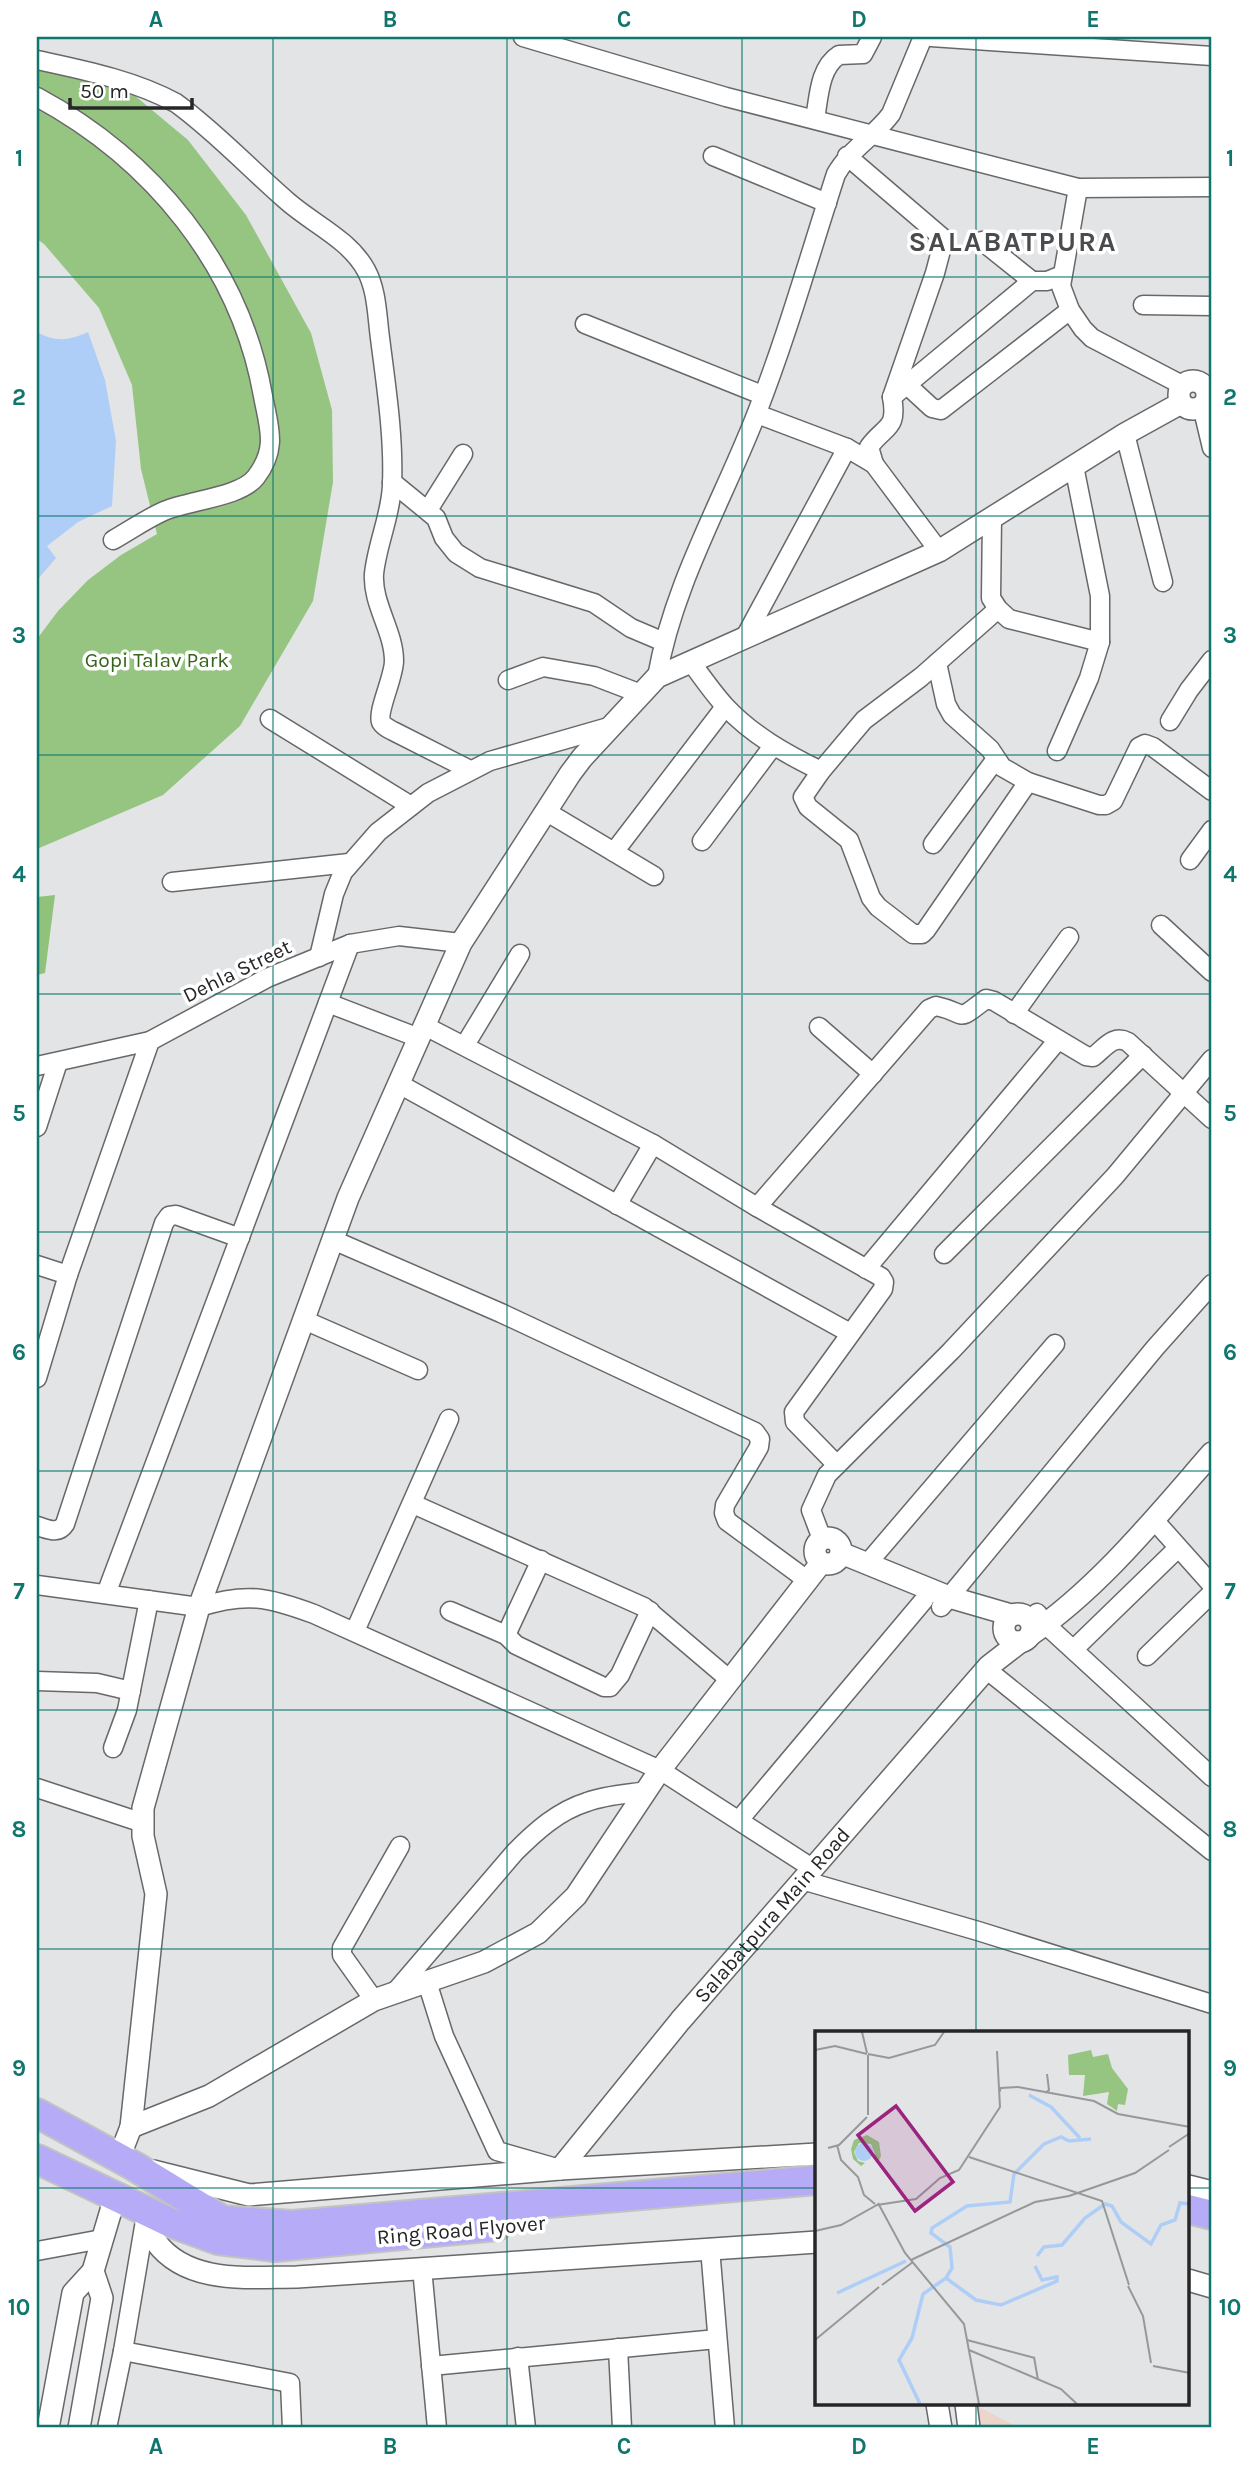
<svg xmlns="http://www.w3.org/2000/svg" width="1249" height="2465" font-family="Karla,sans-serif">
<style>
.commercial{fill:#ecd5cb}
.green{fill:#96c582}
.forest{fill:#91c27b}
.water{fill:#aecef7}
.lines{fill:none;stroke-linecap:round;stroke-linejoin:round}
.minor-casing{stroke:#68686a;stroke-width:21}
.tertiary-casing{stroke:#68686a;stroke-width:24}
.trunk-casing{stroke:#c2c2c3;stroke-width:32}
.minor{stroke:#fff;stroke-width:18}
.tertiary{stroke:#fff;stroke-width:21}
.trunk{stroke:#b6abf7;stroke-width:28}
.grid{fill:none;stroke:#0f766e;stroke-width:2;stroke-opacity:0.55}
.labels{text-anchor:middle;stroke-width:7;stroke-linejoin:round;paint-order:stroke}
.park-label{font-size:21px;fill:#36641d;stroke:#fff}
.street-label{font-size:21px;fill:#262627;stroke:#fff}
.district-label{font-size:28px;font-weight:bold;letter-spacing:2px;fill:#4a4b4d;stroke:#fff}
.inset-river{fill:none;stroke:#aecef7;stroke-width:3.5}
.inset-road{fill:none;stroke:#97989a;stroke-width:2}
.view{fill:#9b247e;fill-opacity:0.15;stroke:#9b247e;stroke-width:3.5}
.inset-edge{fill:none;stroke:#262627;stroke-width:3.5}
.neatline{fill:none;stroke:#0f766e;stroke-width:2.5}
.grid-label{font-size:23px;text-anchor:middle;font-weight:bold;fill:#0f766e}
</style>
<rect width="100%" height="100%" fill="#e3e4e6"/>
<polygon class="commercial" points="973,2404 1020,2428 976,2428"/>
<polygon class="green" points="37,67 134,95 188,140 246,215 311,333 332,410 333,482 313,601 240,726 163,795 37,849 37,639 58,611 88,580 121,555 157,534 141,469 132,385 99,308 44,244 37,239"/>
<polygon class="forest" points="55,895 45,973 37,975 37,897"/>
<path class="water" d="M37 332C55 342 69 341 88 332L105 380 116 441 112 506 78 522 47 546 56 558 37 580Z"/>
<g class="lines">
<defs>
<g id="minor">
<polyline points="523,37 726,97 1078,188 1212,187"/>
<polyline points="931,37 1212,56"/>
<path d="M37 60C83 70 134 80 176 103 216 132 250 169 287 201 313 224 349 239 366 270 377 290 377 316 380 338 386 386 394 436 392 485 391 515 377 544 374 574 372 604 394 631 394 661 394 677 377 711 381 722 384 727 389 729 393 731L470 770"/>
<path d="M37 97C152 159 240 265 263 396 269 428 278 448 256 477 241 497 190 500 164 511 146 519 129 531 113 540"/>
<path d="M815 119C819 97 819 68 839 55L863 54 872 37"/>
<polyline points="713,156 827,203"/>
<path d="M847 156 944 239 935 273 892 397C898 430 885 425 869 447L874 464"/>
<polyline points="1078,188 1061,286 1070,310 1083,329 1092,338 1182,385"/>
<polyline points="982,241 1032,281"/>
<polyline points="1143,305 1212,306"/>
<polyline points="585,324 762,395"/>
<polyline points="907,385 932,408 941,410 1070,310"/>
<polyline points="892,397 1032,281 1047,281 1062,275"/>
<polyline points="1202,406 1212,448"/>
<polyline points="757,414 847,448 874,464 939,551"/>
<polyline points="1125,434 1163,582"/>
<polyline points="392,482 436,518 444,538 456,553 480,568 594,603 631,628 664,642"/>
<polyline points="428,510 463,454"/>
<polyline points="992,517 991,598 998,609 1009,619 1100,642"/>
<polyline points="998,609 921,677 864,720 821,771 803,797 808,807 849,840 871,898 878,907 913,934 922,934 926,930 1028,782"/>
<polyline points="744,639 847,448"/>
<path d="M691 662C702 677 713 693 725 706 752 735 786 754 821 771"/>
<polyline points="937,663 946,704 952,715 990,749 1002,767 1028,782 1099,805 1106,805 1113,801 1139,747 1145,744 1153,747 1212,791"/>
<path d="M657 677C673 585 722 502 756 415 787 336 810 254 836 174 850 149 875 136 891 114L923 37"/>
<polyline points="508,680 543,667 594,676 641,694"/>
<polyline points="270,719 411,806"/>
<polyline points="1170,721 1189,690 1212,660"/>
<polyline points="1057,751 1089,678 1100,642 1100,596 1074,466"/>
<polyline points="547,812 654,876"/>
<polyline points="702,841 773,746"/>
<polyline points="933,844 996,759"/>
<polyline points="614,852 725,707"/>
<polyline points="1190,860 1212,830"/>
<polyline points="172,882 349,863"/>
<polyline points="1161,925 1212,972"/>
<polyline points="319,957 334,894 343,872 378,832 428,793 490,761 612,726"/>
<polyline points="328,1003 419,1038"/>
<polyline points="1014,1014 1069,937"/>
<polyline points="425,1026 653,1144 757,1207 881,1277 884,1282 883,1289 794,1412 795,1422 837,1465"/>
<polyline points="819,1027 873,1074"/>
<polyline points="465,1045 520,954"/>
<polyline points="37,1066 150,1041 267,978 350,944 399,936 461,943"/>
<polyline points="399,1084 850,1333"/>
<polyline points="37,1127 58,1062"/>
<polyline points="617,1205 653,1144"/>
<path d="M757 1207 929 1009 936 1006C969 1013 954 1024 986 999L994 1001 1086 1056 1093 1057C1105 1048 1113 1034 1128 1042L1212 1119"/>
<polyline points="333,1240 501,1313 755,1432 760,1439 759,1447 725,1505 724,1513 727,1521 807,1580"/>
<polyline points="944,1254 1143,1055"/>
<polyline points="37,1265 68,1275"/>
<polyline points="866,1269 1058,1040"/>
<polyline points="304,1320 418,1370"/>
<polyline points="37,1378 68,1275 150,1041"/>
<polyline points="413,1504 644,1607 730,1680"/>
<polyline points="1154,1520 1212,1585"/>
<path d="M37 1526C48 1529 58 1535 65 1524L164 1223 169 1216 176 1215 240 1238"/>
<polyline points="822,1539 811,1510 827,1475 951,1351 1115,1176 1212,1059"/>
<polyline points="867,1564 1055,1344"/>
<path d="M37 1585 199 1607C247 1592 268 1597 314 1614L660 1770 812 1868"/>
<polyline points="106,1594 350,944"/>
<polyline points="941,1607 1155,1348 1212,1284"/>
<polyline points="450,1611 506,1635 516,1645 604,1687 610,1687 620,1675 650,1611"/>
<polyline points="1037,1613 1045,1624 1212,1777"/>
<polyline points="355,1631 449,1419"/>
<polyline points="506,1635 541,1560"/>
<polyline points="1074,1649 1178,1548"/>
<polyline points="1147,1656 1212,1593"/>
<polyline points="986,1669 1212,1851"/>
<polyline points="37,1681 97,1683 131,1691"/>
<polyline points="113,1748 127,1710 149,1600"/>
<polyline points="37,1788 143,1823"/>
<polyline points="739,1820 924,1600"/>
<polyline points="802,1880 978,1931 1212,2004"/>
<polyline points="427,1982 444,2036 497,2151 553,2167"/>
<path d="M395 1992 515 1852C536 1831 558 1811 587 1802 606 1795 628 1794 647 1791"/>
<polyline points="374,2000 342,1955 342,1948 400,1846"/>
<polyline points="710,2248 725,2428"/>
<polyline points="37,2251 102,2239"/>
<polyline points="422,2268 437,2428"/>
<polyline points="618,2348 622,2428"/>
<polyline points="123,2351 290,2383 292,2428"/>
<polyline points="518,2357 526,2428"/>
<polyline points="431,2366 717,2339"/>
<polyline points="107,2428 123,2351 146,2215"/>
</g>
<g id="tertiary">
<circle cx="1193" cy="395" r="14"/>
<circle cx="828" cy="1551" r="13"/>
<polyline points="841,1553 949,1597 1011,1615"/>
<circle cx="1018" cy="1628" r="14"/>
<path d="M1030 1635C1099 1588 1157 1516 1212 1453"/>
<polyline points="131,2127 209,2096 374,2000 484,1962 538,1933 576,1896 660,1770 821,1563"/>
<polyline points="119,2158 131,2127 156,1894 143,1836 143,1808 199,1607 348,1198 461,943 570,774 582,758 657,677 939,551 1125,434 1181,403"/>
<path id="s1" d="M560 2169 680 2021 989 1666 1020 1642"/>
<polyline points="153,2171 249,2195 560,2169 817,2154"/>
<polyline points="1188,2186 1212,2192"/>
<path d="M146 2211C149 2221 150 2235 156 2242 188 2285 250 2277 297 2277L817 2242"/>
<polyline points="1188,2280 1212,2287"/>
<polyline points="937,2404 941,2428"/>
<polyline points="966,2404 969,2428"/>
<polyline points="48,2428 73,2293 93,2271 115,2197"/>
<polyline points="79,2428 102,2298 93,2271"/>
</g>
<g id="trunk">
<polyline points="37,2113 134,2166 222,2220 292,2225 817,2180"/>
<polyline points="37,2159 169,2222 218,2240 275,2247 497,2226"/>
<polyline points="1188,2209 1212,2215"/>
</g>
</defs>
<use href="#minor" class="minor-casing"/>
<use href="#tertiary" class="tertiary-casing"/>
<use href="#trunk" class="trunk-casing"/>
<use href="#minor" class="minor"/>
<use href="#tertiary" class="tertiary"/>
<use href="#trunk" class="trunk"/>
</g>
<path class="grid" d="M273 37V2428M507 37V2428M742 37V2428M976 37V2033M37 277H1212M37 516H1212M37 755H1212M37 994H1212M37 1232H1212M37 1471H1212M37 1710H1212M37 1949H1212M37 2188H817M1188 2188H1212M976 2404V2428"/>
<g class="labels">
<g class="park-label">
<text x="157" y="667">Gopi Talav Park</text>
</g>
<g class="street-label">
<text transform="translate(237 971) rotate(-26)" y="7">Dehla Street</text>
<text dy="7" stroke="none"><textPath href="#s1" startOffset="331">Salabatpura Main Road</textPath></text>
<text transform="translate(461 2230) rotate(-5)" y="7">Ring Road Flyover</text>
</g>
<g class="district-label">
<text x="1013" y="251">SALABATPURA</text>
</g>
</g>
<g transform="translate(815 2031)">
<rect width="374" height="374" fill="#e3e4e6"/>
<path d="M276 19 278 26 293 23 297 37 313 58 310 74 303 73 302 80 292 73 294 61 268 65 270 44H254L253 24ZM52 104 64 111 66 125 63 131 56 113 44 112 39 121 43 130 50 132 46 135 38 128 36 118 39 109Z" fill="#96c582"/>
<path d="M40 121a9 9 0 1 1 18 0a9 9 0 1 1-18 0Z" fill="#aecef7"/>
<path class="inset-river" d="M214 64 236 76 265 107M222 225 229 216 247 214 270 187 290 173 297 175 306 191 336 213 346 194 360 189 365 172 375 173M131 247 137 237 135 216 116 202 117 197 152 175 195 171 199 143 229 113 246 106 254 110 276 108M22 262 91 230M105 373 84 329 97 307 108 263 131 247 161 269 186 274 242 250V246L227 249 220 235"/>
<path class="inset-road" d="M47 1 52 22M0 19 20 15 52 23M53 23 74 27 120 14 129 1M184 62 186 57 203 56 279 70 303 83 375 96M230 62 234 59 232 43M53 84V24M22 114 26 129 43 146 49 164 60 173M354 116 375 102M13 117 24 114 52 86M154 126 287 170 314 254M63 172 90 222 149 293 164 373M0 200 26 194 62 174 101 168 125 147 144 139 185 76 182 20M96 229 220 171 254 165 320 142 354 119M67 254 98 231M313 255 328 285 336 332M0 309 64 256M152 309 220 327M154 319 246 358 262 373M219 326 223 349M338 335 375 342"/>
<path class="view" d="M81 75 138 151 100 180 43 104Z"/>
<rect width="374" height="374" class="inset-edge"/>
</g>
<rect width="1249" height="2465" fill="none" stroke="#ffffff" stroke-width="77"/>
<path d="M70 98v10h122v-10" fill="none" stroke="#262627" stroke-width="3.5"/>
<text x="80" y="98" font-size="21" fill="#262627" stroke="#ffffff" stroke-width="5" paint-order="stroke">50 m</text>
<rect x="38" y="38" width="1172" height="2388" class="neatline"/>
<g class="grid-label">
<text x="156" y="27">A</text>
<text x="390" y="27">B</text>
<text x="624" y="27">C</text>
<text x="859" y="27">D</text>
<text x="1093" y="27">E</text>
<text x="19" y="166">1</text>
<text x="1230" y="166">1</text>
<text x="19" y="405">2</text>
<text x="1230" y="405">2</text>
<text x="19" y="643">3</text>
<text x="1230" y="643">3</text>
<text x="19" y="882">4</text>
<text x="1230" y="882">4</text>
<text x="19" y="1121">5</text>
<text x="1230" y="1121">5</text>
<text x="19" y="1360">6</text>
<text x="1230" y="1360">6</text>
<text x="19" y="1599">7</text>
<text x="1230" y="1599">7</text>
<text x="19" y="1837">8</text>
<text x="1230" y="1837">8</text>
<text x="19" y="2076">9</text>
<text x="1230" y="2076">9</text>
<text x="19" y="2315">10</text>
<text x="1230" y="2315">10</text>
<text x="156" y="2454">A</text>
<text x="390" y="2454">B</text>
<text x="624" y="2454">C</text>
<text x="859" y="2454">D</text>
<text x="1093" y="2454">E</text>
</g>
</svg>
